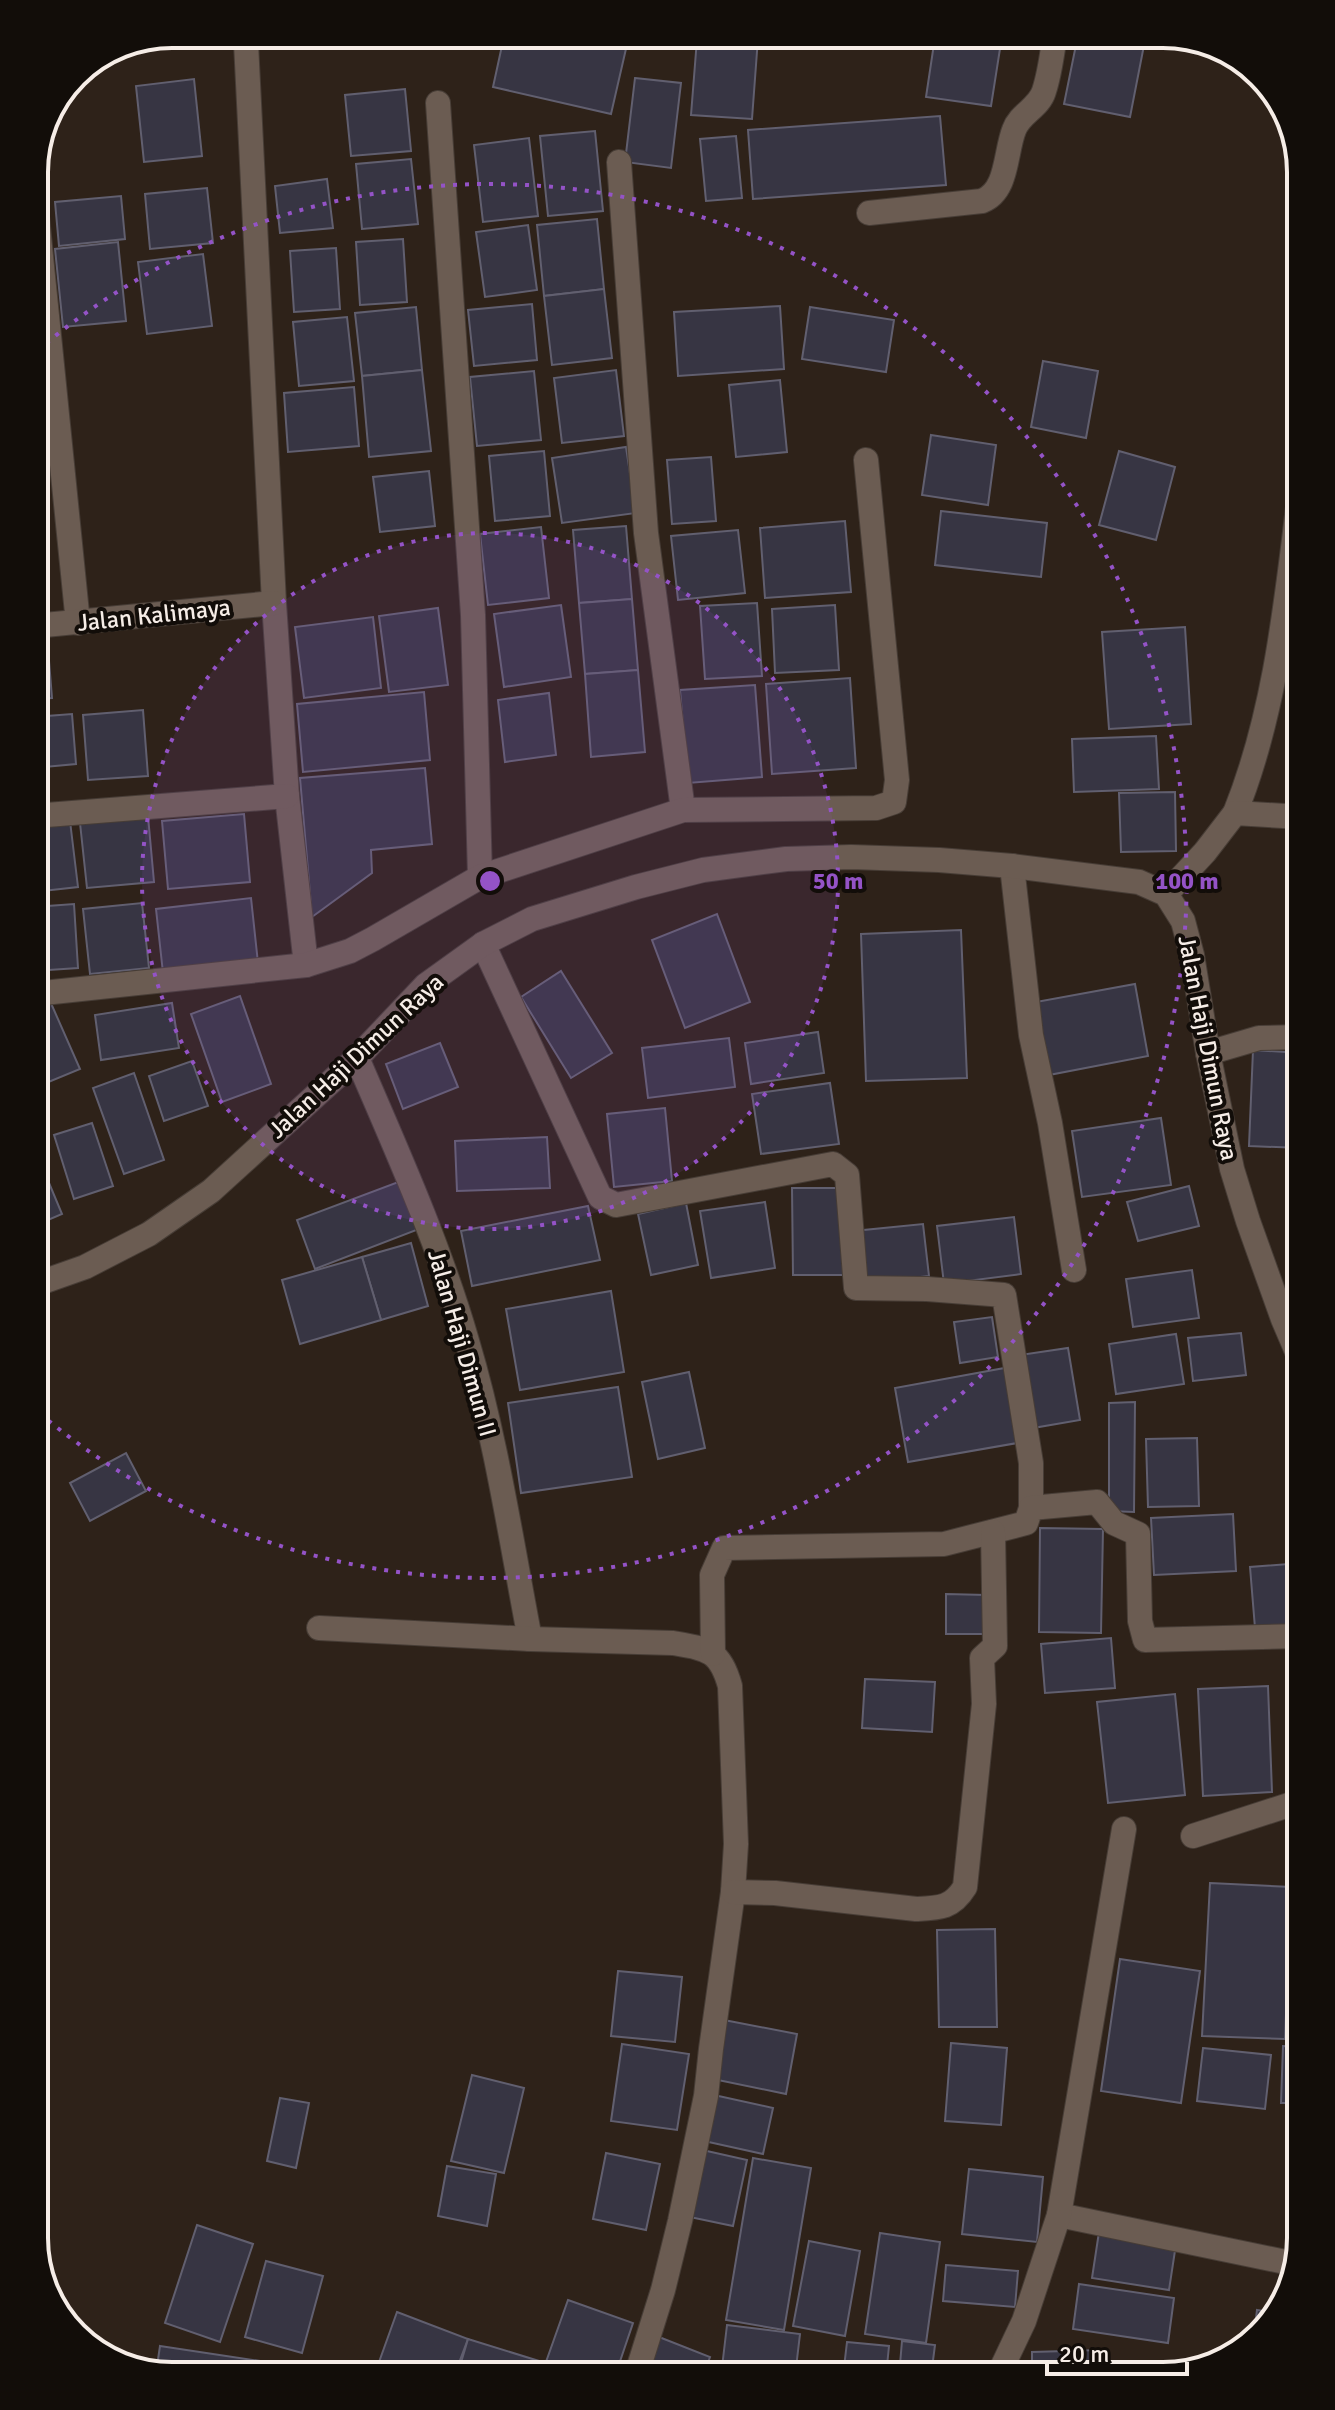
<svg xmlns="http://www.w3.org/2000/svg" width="1335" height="2410" font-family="Signika,sans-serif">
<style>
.building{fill:#373543;stroke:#615f6f;stroke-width:2}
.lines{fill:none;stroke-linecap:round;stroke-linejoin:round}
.minor-casing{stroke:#473d36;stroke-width:26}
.minor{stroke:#6b5c52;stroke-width:24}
.ring{fill:none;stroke:#9453c7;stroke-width:4;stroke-dasharray:4 8}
.labels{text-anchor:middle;stroke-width:8;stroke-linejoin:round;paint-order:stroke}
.street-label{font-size:24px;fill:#f6ede7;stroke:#120d09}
.rim{fill:none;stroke:#f6ede7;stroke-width:4}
.centre{fill:#9453c7;stroke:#120d09;stroke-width:4}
.ring-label{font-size:24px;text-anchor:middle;font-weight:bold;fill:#9453c7;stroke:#120d09;stroke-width:8;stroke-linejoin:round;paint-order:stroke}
</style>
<rect width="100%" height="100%" fill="#2e2219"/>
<g class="building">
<polygon points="1078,35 1146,35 1130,117 1064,104"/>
<polygon points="1002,36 991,106 926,97 935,37"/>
<polygon points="758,38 752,119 691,115 697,39"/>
<polygon points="628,40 611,114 493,87 503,41"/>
<polygon points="635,78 681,83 671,168 625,162"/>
<polygon points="194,79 202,156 144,162 136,86"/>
<polygon points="405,89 411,151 351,156 345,95"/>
<polygon points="940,116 946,185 753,199 748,130"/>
<polygon points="595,131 603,211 548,216 540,136"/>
<polygon points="736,136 742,198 706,201 700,139"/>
<polygon points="529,138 538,216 483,222 474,145"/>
<polygon points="411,159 418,224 362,229 356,164"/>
<polygon points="327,179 333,228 280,233 275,186"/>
<polygon points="207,188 213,243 150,249 145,194"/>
<polygon points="121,196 125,239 59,246 55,202"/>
<polygon points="597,219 604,289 544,296 537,225"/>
<polygon points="528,225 537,290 485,297 476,232"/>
<polygon points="403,239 407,302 360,305 356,242"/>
<polygon points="118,242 126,321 63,327 55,249"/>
<polygon points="336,248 340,309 294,312 290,251"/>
<polygon points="203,254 212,326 147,334 138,262"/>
<polygon points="604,289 612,358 552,365 544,296"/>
<polygon points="532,304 537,360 474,366 468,310"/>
<polygon points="780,306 784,369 678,376 674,312"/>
<polygon points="416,307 422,370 362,376 355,313"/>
<polygon points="810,307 894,320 886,372 802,359"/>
<polygon points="347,317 354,381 299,386 293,322"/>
<polygon points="1043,361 1098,371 1086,438 1031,427"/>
<polygon points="422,370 431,451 369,457 362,376"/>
<polygon points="616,370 624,436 562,443 554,378"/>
<polygon points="534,371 541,440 477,446 470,377"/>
<polygon points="780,380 787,452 736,457 729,385"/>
<polygon points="354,387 359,446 288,452 284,393"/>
<polygon points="931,435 996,445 988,505 922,495"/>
<polygon points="626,447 636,513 562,523 552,458"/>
<polygon points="544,451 550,516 495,521 489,456"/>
<polygon points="1119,451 1175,467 1156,540 1099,525"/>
<polygon points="711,457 716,521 672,524 667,460"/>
<polygon points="429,471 435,526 380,532 373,477"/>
<polygon points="941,511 1047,523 1041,577 935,565"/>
<polygon points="845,521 851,592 765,598 760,528"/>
<polygon points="626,526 632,599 579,603 573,530"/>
<polygon points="541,527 549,598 488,605 480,534"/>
<polygon points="738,530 745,593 678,600 671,536"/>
<polygon points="632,599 638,670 585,674 579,603"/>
<polygon points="757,603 762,676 705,679 700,606"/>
<polygon points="561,605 571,677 504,687 494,614"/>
<polygon points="835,605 839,670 775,673 772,609"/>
<polygon points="438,608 448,685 389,692 379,616"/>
<polygon points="373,617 381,688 304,698 295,627"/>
<polygon points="1185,627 1191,724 1109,729 1102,632"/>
<polygon points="47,636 52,698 34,699 34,637"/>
<polygon points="638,670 645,752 591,757 585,674"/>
<polygon points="850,678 856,768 772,774 766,684"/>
<polygon points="755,685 762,777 688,783 680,690"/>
<polygon points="424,692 430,760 303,772 297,704"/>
<polygon points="549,693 556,755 505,762 498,700"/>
<polygon points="143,710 148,776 88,780 83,715"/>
<polygon points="72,714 76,764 34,768 34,717"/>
<polygon points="1156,736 1159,789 1074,792 1072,739"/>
<polygon points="425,768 432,844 371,850 372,873 312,917 300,778"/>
<polygon points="1175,792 1176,851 1121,852 1119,793"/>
<polygon points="244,814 250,882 168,889 162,821"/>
<polygon points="148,816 154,882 87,888 80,823"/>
<polygon points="70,821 78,887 34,892 34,826"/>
<polygon points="251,898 258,963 163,973 156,909"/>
<polygon points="142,903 149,968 90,974 83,909"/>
<polygon points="74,904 78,968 34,971 34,907"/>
<polygon points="717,914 750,1002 685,1028 652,940"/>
<polygon points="961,930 967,1078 866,1081 861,934"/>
<polygon points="561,971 612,1053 571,1078 521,997"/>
<polygon points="1135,984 1148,1056 1049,1075 1036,1002"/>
<polygon points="240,996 271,1084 222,1102 191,1014"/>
<polygon points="50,1001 80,1069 34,1088 34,1008"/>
<polygon points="172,1003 179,1048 101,1060 95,1015"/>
<polygon points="818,1032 824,1073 751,1084 745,1043"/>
<polygon points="729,1038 735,1087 648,1098 642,1048"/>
<polygon points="440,1043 458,1087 403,1109 386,1064"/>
<polygon points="1253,1050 1301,1053 1301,1148 1249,1146"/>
<polygon points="192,1061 208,1106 164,1121 149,1076"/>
<polygon points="134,1073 164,1160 124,1174 93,1088"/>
<polygon points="830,1083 839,1144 761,1154 752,1094"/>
<polygon points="665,1108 672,1181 614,1187 607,1114"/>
<polygon points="1161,1118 1171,1185 1082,1197 1072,1131"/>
<polygon points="92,1123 113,1186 74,1199 54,1135"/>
<polygon points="547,1137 550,1188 457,1191 455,1141"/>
<polygon points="34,1147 62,1214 34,1226"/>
<polygon points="401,1181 419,1229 315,1269 297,1220"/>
<polygon points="1189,1186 1199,1226 1138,1241 1127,1202"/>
<polygon points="792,1188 842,1188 843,1275 793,1275"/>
<polygon points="1301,1200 1301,1261 1299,1261 1293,1201"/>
<polygon points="765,1202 775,1268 711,1278 700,1211"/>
<polygon points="686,1203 698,1265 651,1275 638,1214"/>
<polygon points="588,1206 600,1260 472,1286 461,1231"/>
<polygon points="1014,1217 1021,1274 944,1284 937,1226"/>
<polygon points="923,1224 929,1276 860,1284 854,1231"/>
<polygon points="411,1243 428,1306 381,1320 362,1257"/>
<polygon points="362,1257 381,1320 300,1344 282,1280"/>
<polygon points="1192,1270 1199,1318 1133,1327 1126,1279"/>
<polygon points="611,1291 624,1372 520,1390 506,1309"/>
<polygon points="992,1317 998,1357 960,1363 954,1322"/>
<polygon points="1241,1333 1246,1375 1193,1381 1188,1338"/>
<polygon points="1176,1334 1184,1384 1116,1394 1109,1344"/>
<polygon points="1068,1348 1080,1420 1033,1428 1020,1355"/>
<polygon points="1010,1367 1023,1442 908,1462 895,1388"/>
<polygon points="689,1372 705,1448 658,1459 642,1382"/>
<polygon points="618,1387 632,1477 521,1493 508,1403"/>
<polygon points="1135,1402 1134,1512 1109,1511 1109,1403"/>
<polygon points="1197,1438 1199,1506 1148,1507 1146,1439"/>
<polygon points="126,1453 146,1491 90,1521 70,1483"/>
<polygon points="1233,1514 1236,1571 1154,1575 1151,1518"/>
<polygon points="1040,1528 1103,1529 1101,1633 1039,1632"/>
<polygon points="1301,1563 1301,1624 1255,1628 1250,1567"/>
<polygon points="946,1594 986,1595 986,1634 946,1634"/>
<polygon points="1111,1638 1115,1688 1045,1693 1041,1644"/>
<polygon points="865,1679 935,1682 932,1732 862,1728"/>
<polygon points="1268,1686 1272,1792 1203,1796 1198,1689"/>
<polygon points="1175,1694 1185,1795 1108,1803 1097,1702"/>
<polygon points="1210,1883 1291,1887 1285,2039 1202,2036"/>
<polygon points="995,1929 997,2027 939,2027 937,1930"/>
<polygon points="1120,1959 1200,1971 1181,2103 1101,2091"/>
<polygon points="618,1971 682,1977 675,2042 611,2036"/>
<polygon points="724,2020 797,2034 786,2094 713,2079"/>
<polygon points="951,2043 1007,2048 1001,2125 945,2121"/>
<polygon points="622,2044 689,2054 677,2130 611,2121"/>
<polygon points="1283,2046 1301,2047 1301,2103 1281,2103"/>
<polygon points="1203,2048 1271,2055 1265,2109 1197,2101"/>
<polygon points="472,2075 524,2088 504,2173 451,2161"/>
<polygon points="714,2095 773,2108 763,2154 704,2141"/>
<polygon points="280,2098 309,2103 296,2168 267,2161"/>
<polygon points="698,2149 747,2160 733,2226 685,2216"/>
<polygon points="606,2153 660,2164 646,2230 593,2219"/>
<polygon points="753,2158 811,2168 784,2330 726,2320"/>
<polygon points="447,2166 496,2174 487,2226 438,2216"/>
<polygon points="969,2169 1043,2177 1037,2242 962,2234"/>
<polygon points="197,2225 253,2244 220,2342 165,2323"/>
<polygon points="1099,2232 1176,2244 1169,2290 1092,2278"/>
<polygon points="880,2233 940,2242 926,2343 865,2334"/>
<polygon points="809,2241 860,2251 845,2336 793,2326"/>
<polygon points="266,2261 323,2276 302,2353 245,2337"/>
<polygon points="946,2265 1018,2271 1015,2307 943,2301"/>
<polygon points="1079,2284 1174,2298 1168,2343 1073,2329"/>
<polygon points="568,2300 633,2323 615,2376 541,2376"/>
<polygon points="1257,2310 1278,2313 1254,2335"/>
<polygon points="397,2312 468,2339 454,2376 374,2376"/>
<polygon points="727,2325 800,2334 795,2376 721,2376"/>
<polygon points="659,2337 710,2357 703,2376 645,2376"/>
<polygon points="468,2339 539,2361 535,2376 457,2376"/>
<polygon points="902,2341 935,2345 931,2376 899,2376"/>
<polygon points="847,2342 889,2346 886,2376 843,2376"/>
<polygon points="160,2346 293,2366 292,2376 163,2376 156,2373"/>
<polygon points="1100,2350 1101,2376 1032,2376 1032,2352"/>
<rect x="1108" y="2362" width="44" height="14"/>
</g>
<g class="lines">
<defs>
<g id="minor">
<polyline points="246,43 274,603 287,796 306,965"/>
<polyline points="438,103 473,615 480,877"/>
<polyline points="619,162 646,533 683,810"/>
<polyline points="34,187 78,623"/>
<path d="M869 213 982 201C1008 191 1005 153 1014 130 1020 113 1039 108 1044 91 1050 73 1052 54 1055 35"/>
<polyline points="34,626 274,603"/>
<path d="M1235 813C1277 709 1287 594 1301 483"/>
<polyline points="34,816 287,796"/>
<polyline points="1012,866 1031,1035 1050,1123 1074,1270"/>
<polyline points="1166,894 1205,852 1235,813 1301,817"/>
<polyline points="483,944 600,1197 616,1205 833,1164 847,1175 856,1288 927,1289 1004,1295 1031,1463 1031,1508"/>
<polyline points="34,994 306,965 350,951 373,939 480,877 683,810 876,808 894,802 897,780 866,460"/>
<polyline points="1208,1053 1259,1038 1301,1037"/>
<path d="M357 1058C397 1151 439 1244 467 1341 496 1438 511 1540 530 1639"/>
<polyline points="34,1285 85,1267 149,1234 211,1191 357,1058 426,985 483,944 532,919 636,887 703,870 786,859 851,857 939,860 1012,866 1139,882 1166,894 1183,921 1192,955 1208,1053 1232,1169 1248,1221 1283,1319 1301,1361"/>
<path d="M319 1628 530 1639 673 1643C708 1649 720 1650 730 1686L736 1844 733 1892 711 2049 706 2096 680 2221 663 2290 636 2376"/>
<polyline points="713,1654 712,1575 724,1548 944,1544 1026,1523 1031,1508 1097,1502 1114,1523 1138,1534 1140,1621 1145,1640 1301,1636"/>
<polyline points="1193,1836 1301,1801"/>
<path d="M733 1892 775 1893 916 1909C940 1908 952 1908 965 1887L984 1704 982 1658 995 1646 993 1532"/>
<polyline points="1059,2215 1295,2264"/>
<polyline points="998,2376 1024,2321 1059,2215 1124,1829"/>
</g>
</defs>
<use href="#minor" class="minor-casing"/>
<use href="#minor" class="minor"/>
</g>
<circle cx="490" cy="881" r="348" fill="#9453c7" fill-opacity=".12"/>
<g class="ring">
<circle cx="490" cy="881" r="348"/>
<path d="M37 351A697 697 0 1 1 37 1411"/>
</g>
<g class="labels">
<g class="street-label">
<text transform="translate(154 615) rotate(-6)" y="8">Jalan Kalimaya</text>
<text transform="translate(1208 1048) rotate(79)" y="8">Jalan Haji Dimun Raya</text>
<text transform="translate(356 1056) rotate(-43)" y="8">Jalan Haji Dimun Raya</text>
<text transform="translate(462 1343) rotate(74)" y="8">Jalan Haji Dimun II</text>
</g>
</g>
<path d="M0 0H1335V2410H0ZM172 48H1163A124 124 0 0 1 1287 172V2238A124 124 0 0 1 1163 2362H172A124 124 0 0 1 48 2238V172A124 124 0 0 1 172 48Z" fill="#120d09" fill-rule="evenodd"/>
<path class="rim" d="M172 48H1163A124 124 0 0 1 1287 172V2238A124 124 0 0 1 1163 2362H172A124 124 0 0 1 48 2238V172A124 124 0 0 1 172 48Z"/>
<circle cx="490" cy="881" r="12" class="centre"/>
<g class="ring-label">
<text x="838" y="889">50 m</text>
<text x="1187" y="889">100 m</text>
</g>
<path d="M1047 2362v12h140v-12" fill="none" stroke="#f6ede7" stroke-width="4"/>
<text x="1059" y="2362" font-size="24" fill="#f6ede7" stroke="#120d09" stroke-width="6" paint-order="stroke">20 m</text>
</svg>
